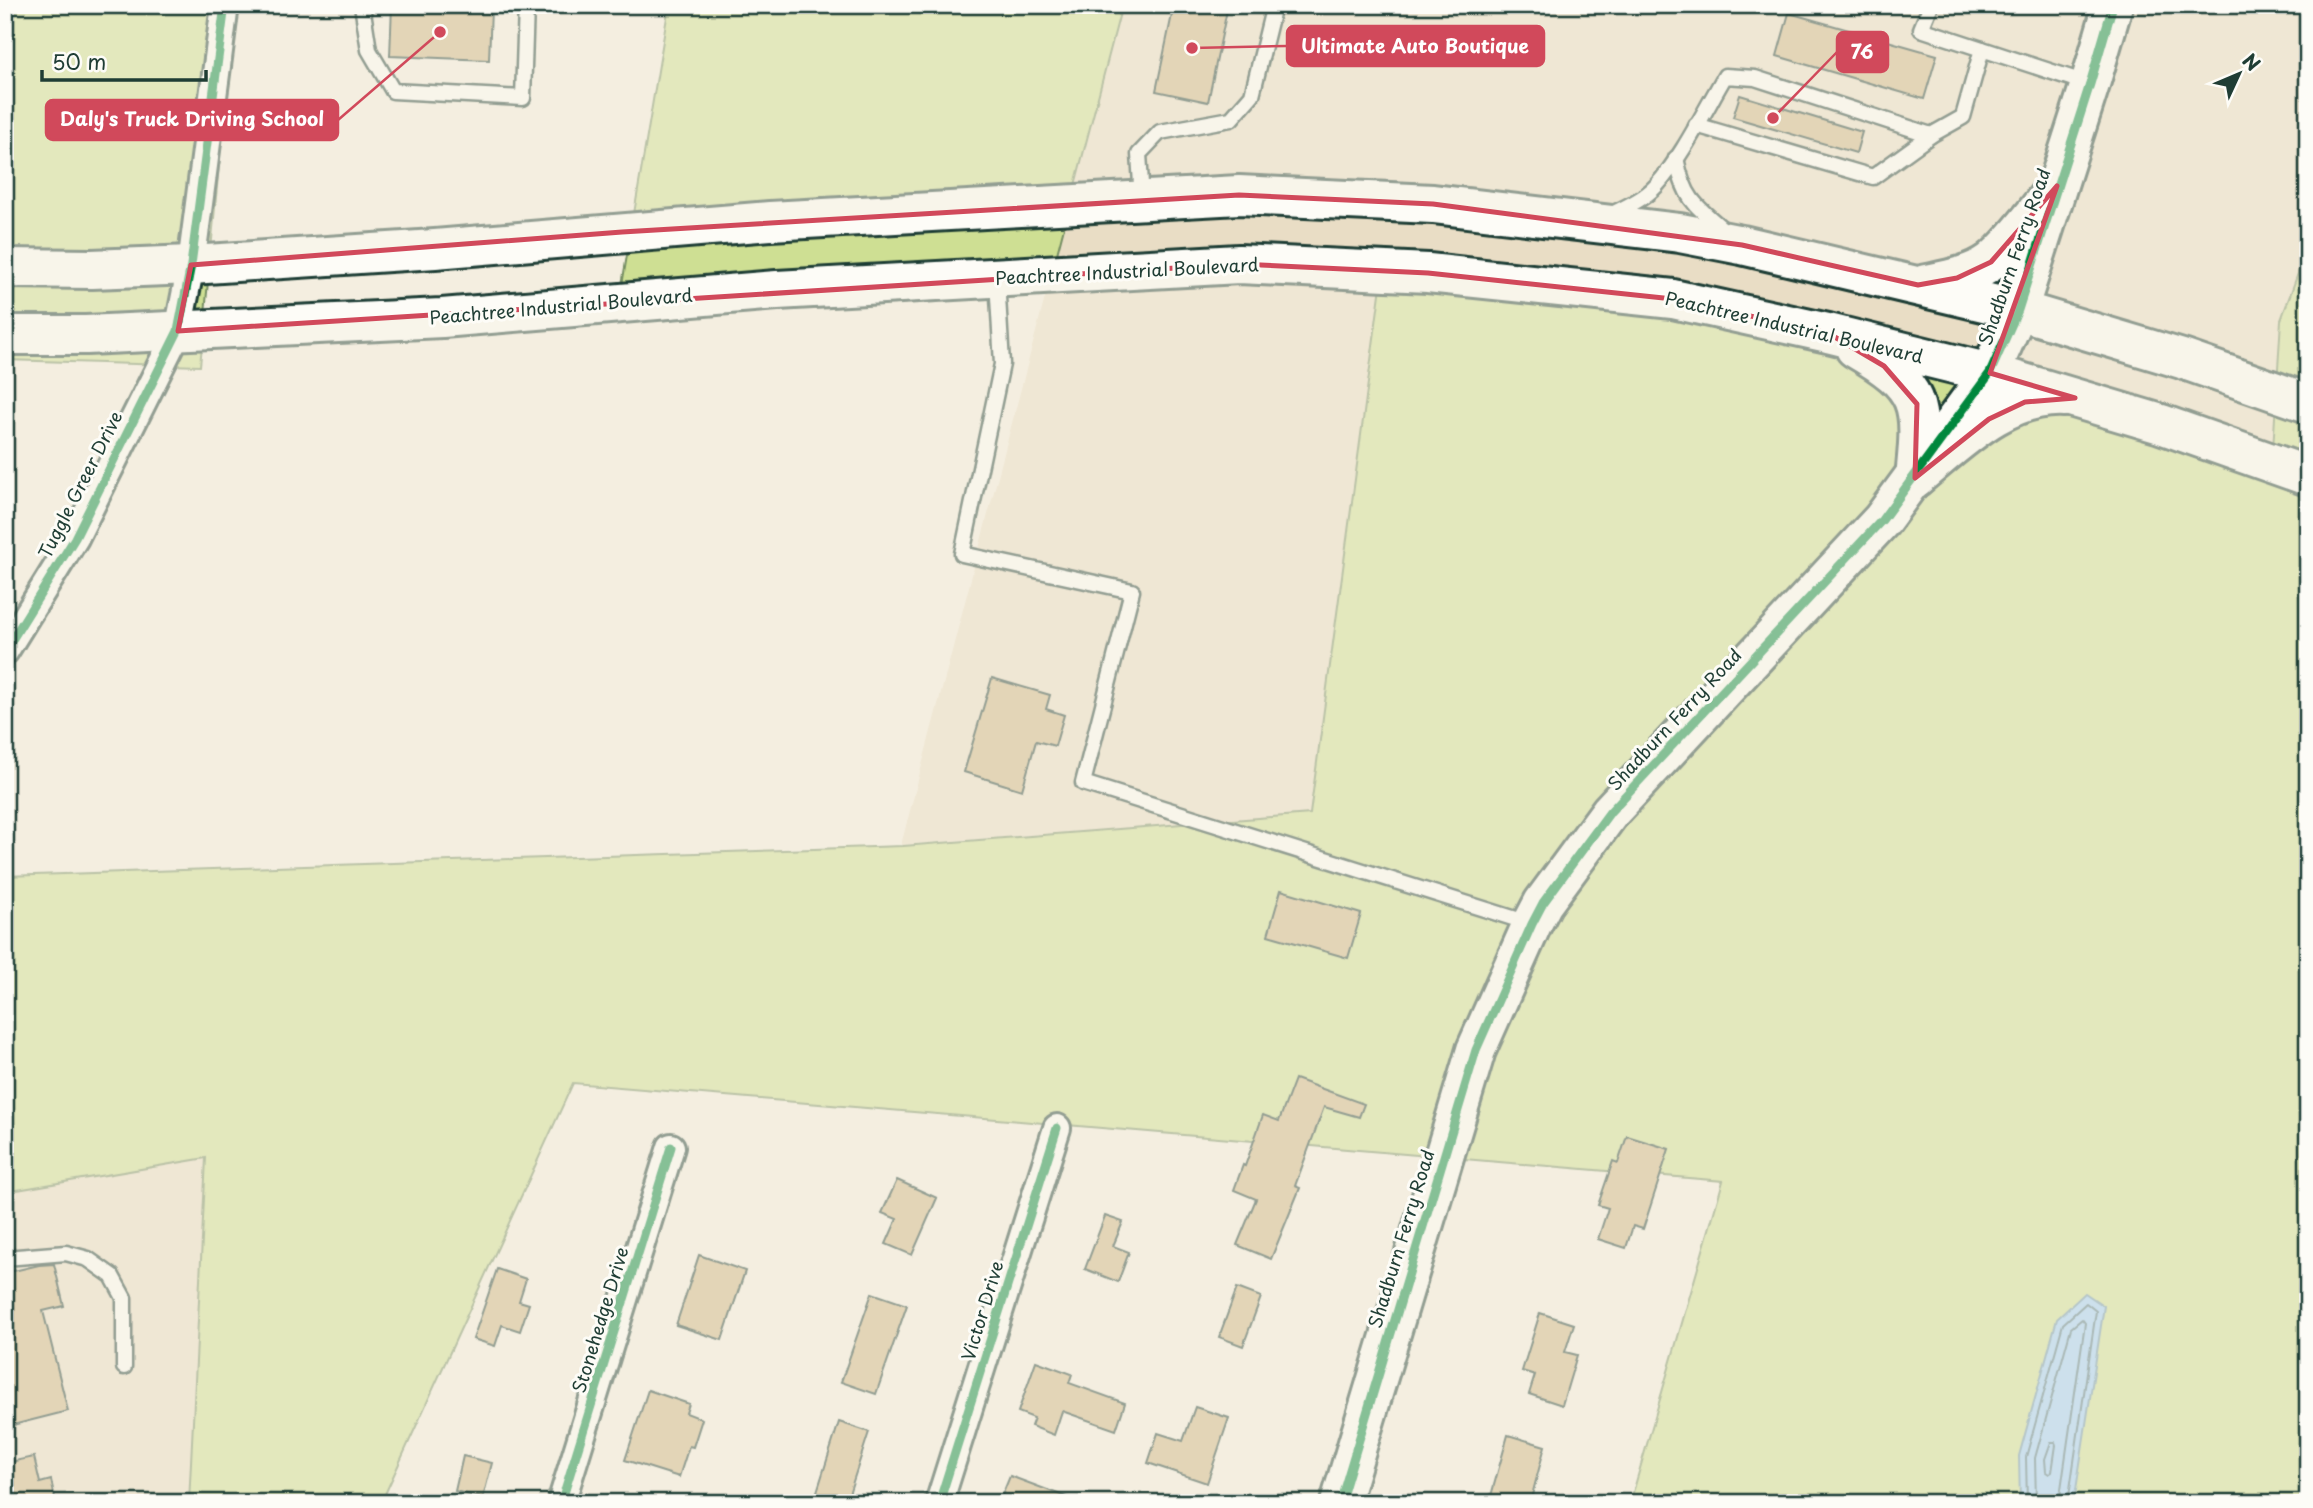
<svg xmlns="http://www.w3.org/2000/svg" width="2313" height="1508" font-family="'Playpen Sans',sans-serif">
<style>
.built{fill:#e9ddc5}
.green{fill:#cedf93;stroke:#768e64;stroke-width:2}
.water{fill:#9dcffa;stroke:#6b95ab;stroke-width:2}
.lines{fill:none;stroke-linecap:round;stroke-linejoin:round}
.shore{stroke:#517783;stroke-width:2}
.building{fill:#cfb686;stroke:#1f3d34;stroke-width:2}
.lane-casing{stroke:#1f3d34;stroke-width:19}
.street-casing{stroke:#1f3d34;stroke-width:32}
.secondary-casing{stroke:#1f3d34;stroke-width:44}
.primary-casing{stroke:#1f3d34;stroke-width:44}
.lane{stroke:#fdfcf7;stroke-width:14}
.street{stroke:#fdfcf7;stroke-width:26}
.secondary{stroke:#fdfcf7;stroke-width:38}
.primary{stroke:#fdfcf7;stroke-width:38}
.cycleway-casing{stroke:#fdfcf7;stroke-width:13}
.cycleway{stroke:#00873e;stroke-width:9}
.marked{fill:none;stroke:#d1495b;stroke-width:5;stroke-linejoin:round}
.labels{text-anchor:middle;stroke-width:6;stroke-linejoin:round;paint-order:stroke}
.street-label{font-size:18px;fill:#1f3d34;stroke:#fdfcf7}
.leader{fill:none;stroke:#d1495b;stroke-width:2.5}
.callout-dot{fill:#d1495b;stroke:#fdfcf7;stroke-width:2.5}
.callout{fill:#d1495b;stroke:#d1495b;stroke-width:2.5}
.callout-label{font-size:19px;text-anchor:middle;font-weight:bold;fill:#fff}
</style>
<rect width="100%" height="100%" fill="#f4eee0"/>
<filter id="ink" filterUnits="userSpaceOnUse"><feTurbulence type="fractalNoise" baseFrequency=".0143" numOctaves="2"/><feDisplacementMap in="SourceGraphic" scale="14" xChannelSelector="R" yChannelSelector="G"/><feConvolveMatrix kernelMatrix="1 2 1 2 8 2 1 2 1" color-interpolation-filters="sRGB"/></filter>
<g filter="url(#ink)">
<g class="built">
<polygon points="1122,5 2308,5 2308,246 2281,320 2272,467 1381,286 1311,814 901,845"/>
<polygon points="206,1158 189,1503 5,1503 5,1192"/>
</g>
<g class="green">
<polygon points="5,5 239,5 225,102 200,366 5,360"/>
<polygon points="669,5 1122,5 1052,273 619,303"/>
<polygon points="2308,246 2308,1503 1630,1503 1723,1181 573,1083 381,1503 189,1503 206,1158 5,1192 5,876 903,846 1310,814 1381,286 1716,303 2272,466 2281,320"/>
</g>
<polygon class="water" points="2085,1293 2104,1306 2074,1503 2020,1503 2019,1456 2057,1319"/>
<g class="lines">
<g class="shore">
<polygon points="2051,1442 2055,1442 2056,1445 2052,1472 2049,1474 2046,1472 2045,1459"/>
<polyline points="2027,1503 2026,1457 2063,1324 2086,1303 2096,1311 2068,1503"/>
<polyline points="2036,1503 2035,1458 2071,1328 2082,1319 2085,1323 2059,1503"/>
</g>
</g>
<g class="building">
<polygon points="392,5 491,9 489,60 390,56"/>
<polygon points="1174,5 1228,5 1208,102 1156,91"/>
<polygon points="1789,13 1937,55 1924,99 1777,56"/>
<polygon points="1740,95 1862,132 1856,153 1733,117"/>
<polygon points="992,678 1050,695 1046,709 1064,715 1055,746 1036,741 1022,790 964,772"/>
<polygon points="1281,890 1361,914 1348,958 1268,935"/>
<polygon points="1295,1079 1364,1104 1359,1117 1324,1107 1295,1186 1300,1188 1271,1259 1237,1245 1256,1199 1234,1190 1243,1165 1245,1166 1263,1115 1279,1121"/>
<polygon points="1627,1136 1669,1149 1643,1229 1633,1226 1626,1248 1598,1239 1608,1208 1598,1205 1613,1161 1618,1163"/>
<polygon points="897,1180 937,1198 912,1255 886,1244 897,1219 882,1213"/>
<polygon points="1105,1216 1123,1222 1113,1246 1129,1252 1118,1282 1085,1269"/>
<polygon points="699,1255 745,1271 722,1340 676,1325"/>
<polygon points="54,1264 64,1306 43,1311 68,1411 5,1427 5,1273 39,1265"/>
<polygon points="497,1269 526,1279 519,1301 529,1304 520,1331 502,1325 495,1346 473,1339"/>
<polygon points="1237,1288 1261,1297 1243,1346 1219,1337"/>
<polygon points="872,1293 907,1305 876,1394 841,1382"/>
<polygon points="1540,1313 1574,1324 1565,1352 1577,1355 1562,1405 1529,1394 1535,1375 1522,1371"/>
<polygon points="1036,1361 1072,1374 1069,1383 1125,1403 1116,1430 1062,1411 1054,1435 1031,1426 1034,1418 1018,1412"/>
<polygon points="648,1390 689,1404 686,1413 702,1419 693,1447 689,1446 679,1477 625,1460"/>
<polygon points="1195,1407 1229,1418 1207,1483 1148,1463 1158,1433 1183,1441"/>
<polygon points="839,1422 869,1432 846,1503 830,1503 815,1498"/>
<polygon points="1508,1435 1545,1446 1530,1503 1489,1503"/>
<polygon points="463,1456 492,1463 483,1498 455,1491"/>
<polygon points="34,1457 40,1483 51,1480 56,1503 8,1503 5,1493 5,1463"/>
<polygon points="1010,1476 1077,1501 1077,1503 1013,1503 1001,1498"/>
</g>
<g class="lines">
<defs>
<g id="lane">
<polyline points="362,5 369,50 393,91 523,98 526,5"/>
<polyline points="1931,5 1921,29 1982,49"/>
<polyline points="1696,125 1873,177 1931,135"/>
<path d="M1676 158C1684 198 1695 206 1725 231"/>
<polyline points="1142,199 1139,154 1160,132 1231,119 1252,95 1274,5"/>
<path d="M1610 215C1626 207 1644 199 1656 186 1681 159 1706 108 1725 76L1755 78 1931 135 1963 117 1982 49 2089 84"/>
<polyline points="997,280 1002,364 962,554 1132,591 1083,783 1532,924"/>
<polyline points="5,1258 66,1253 88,1259 112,1276 124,1298 124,1367"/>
</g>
<g id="street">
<polyline points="5,651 75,538 178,331 191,265 225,5"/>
<polyline points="561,1503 671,1147"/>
<polyline points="939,1503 1057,1128"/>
</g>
<polyline id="secondary" points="1340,1503 1476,1050 1532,924 1543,903 1610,812 1882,520 1990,373 2018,310 2090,84 2113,5"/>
<g id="primary">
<polyline points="5,268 92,269 191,265 435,249 770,221 1239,195 1433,204 1680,233 1742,245 2018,310 2182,359 2308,403"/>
<path d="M1923 285C1946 280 1972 276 1991 262 2013 245 2039 208 2057 186"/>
<polyline points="5,335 86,335 442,318 777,290 1239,264 1428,273 1673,299 1828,333 1990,373 2161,424 2308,476"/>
<path d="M1855 348C1922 387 1923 403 1915 478"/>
<path d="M1915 478C1958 443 2004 394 2064 397"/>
</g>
</defs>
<use href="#lane" class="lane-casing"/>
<use href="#street" class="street-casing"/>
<use href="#secondary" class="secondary-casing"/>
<use href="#primary" class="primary-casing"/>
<use href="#lane" class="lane"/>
<use href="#street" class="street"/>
<use href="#secondary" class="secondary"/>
<use href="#primary" class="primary"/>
<defs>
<g id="cycleway">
<polyline points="5,651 75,538 178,331 191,265 225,5"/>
<polyline points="561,1503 671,1147"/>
<polyline points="939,1503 1057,1128"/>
<polyline points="1340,1503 1476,1050 1532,924 1543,903 1610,812 1882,520 1990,373 2018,310 2090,84 2113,5"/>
</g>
</defs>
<use href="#cycleway" class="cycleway-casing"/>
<use href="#cycleway" class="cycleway"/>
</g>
</g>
<path d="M0 0H2313V1508H0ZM2057 186 1990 373 2075 398 2025 402 1989 419 1915 478 1917 404 1884 366 1828 333 1673 299 1428 273 1239 264 178 331 191 265 622 232 1239 195 1433 204 1742 245 1918 285 1957 278 1991 262Z" fill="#f4eee0" fill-opacity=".55" fill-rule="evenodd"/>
<path class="marked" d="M2057 186 1990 373 2075 398 2025 402 1989 419 1915 478 1917 404 1884 366 1828 333 1673 299 1428 273 1239 264 178 331 191 265 622 232 1239 195 1433 204 1742 245 1918 285 1957 278 1991 262Z"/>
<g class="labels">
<g class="street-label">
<text transform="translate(2015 257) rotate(-71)" y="6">Shadburn Ferry Road</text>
<text transform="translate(1127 272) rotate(-3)" y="6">Peachtree Industrial Boulevard</text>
<text transform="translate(561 307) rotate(-5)" y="6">Peachtree Industrial Boulevard</text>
<text transform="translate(1794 328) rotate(13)" y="6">Peachtree Industrial Boulevard</text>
<text transform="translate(81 485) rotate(-63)" y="6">Tuggle Greer Drive</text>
<text transform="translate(1675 720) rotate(-47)" y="6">Shadburn Ferry Road</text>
<text transform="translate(1402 1239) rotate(-73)" y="6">Shadburn Ferry Road</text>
<text transform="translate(983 1311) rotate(-73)" y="6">Victor Drive</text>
<text transform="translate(601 1320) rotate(-73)" y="6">Stonehedge Drive</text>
</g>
</g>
<path class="leader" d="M1192 48L1287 46M1773 118L1837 52M440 32L338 120"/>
<g class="callout-dot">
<circle cx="1192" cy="48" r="7"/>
<circle cx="1773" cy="118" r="7"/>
<circle cx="440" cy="32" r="7"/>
</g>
<g class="callout">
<rect x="1287" y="26" width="257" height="40" rx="7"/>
<rect x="1837" y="32" width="51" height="40" rx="7"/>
<rect x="46" y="100" width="292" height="40" rx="7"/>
</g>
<g class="callout-label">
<text x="1415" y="53">Ultimate Auto Boutique</text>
<text x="1862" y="59">76</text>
<text x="192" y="126">Daly's Truck Driving School</text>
</g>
<rect width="2313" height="1508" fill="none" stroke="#fdfcf7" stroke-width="28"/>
<rect x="14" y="14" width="2285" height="1480" fill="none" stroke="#1f3d34" stroke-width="2.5" filter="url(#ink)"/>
<g transform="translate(2239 74) rotate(46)" stroke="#fdfcf7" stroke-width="5" paint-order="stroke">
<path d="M0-5L12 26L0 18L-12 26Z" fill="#1f3d34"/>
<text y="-10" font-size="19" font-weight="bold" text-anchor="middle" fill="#1f3d34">N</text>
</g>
<path d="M42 70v10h164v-10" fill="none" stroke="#1f3d34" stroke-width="3.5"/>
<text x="52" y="70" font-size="21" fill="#1f3d34" stroke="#fdfcf7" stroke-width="5" paint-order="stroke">50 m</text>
</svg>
